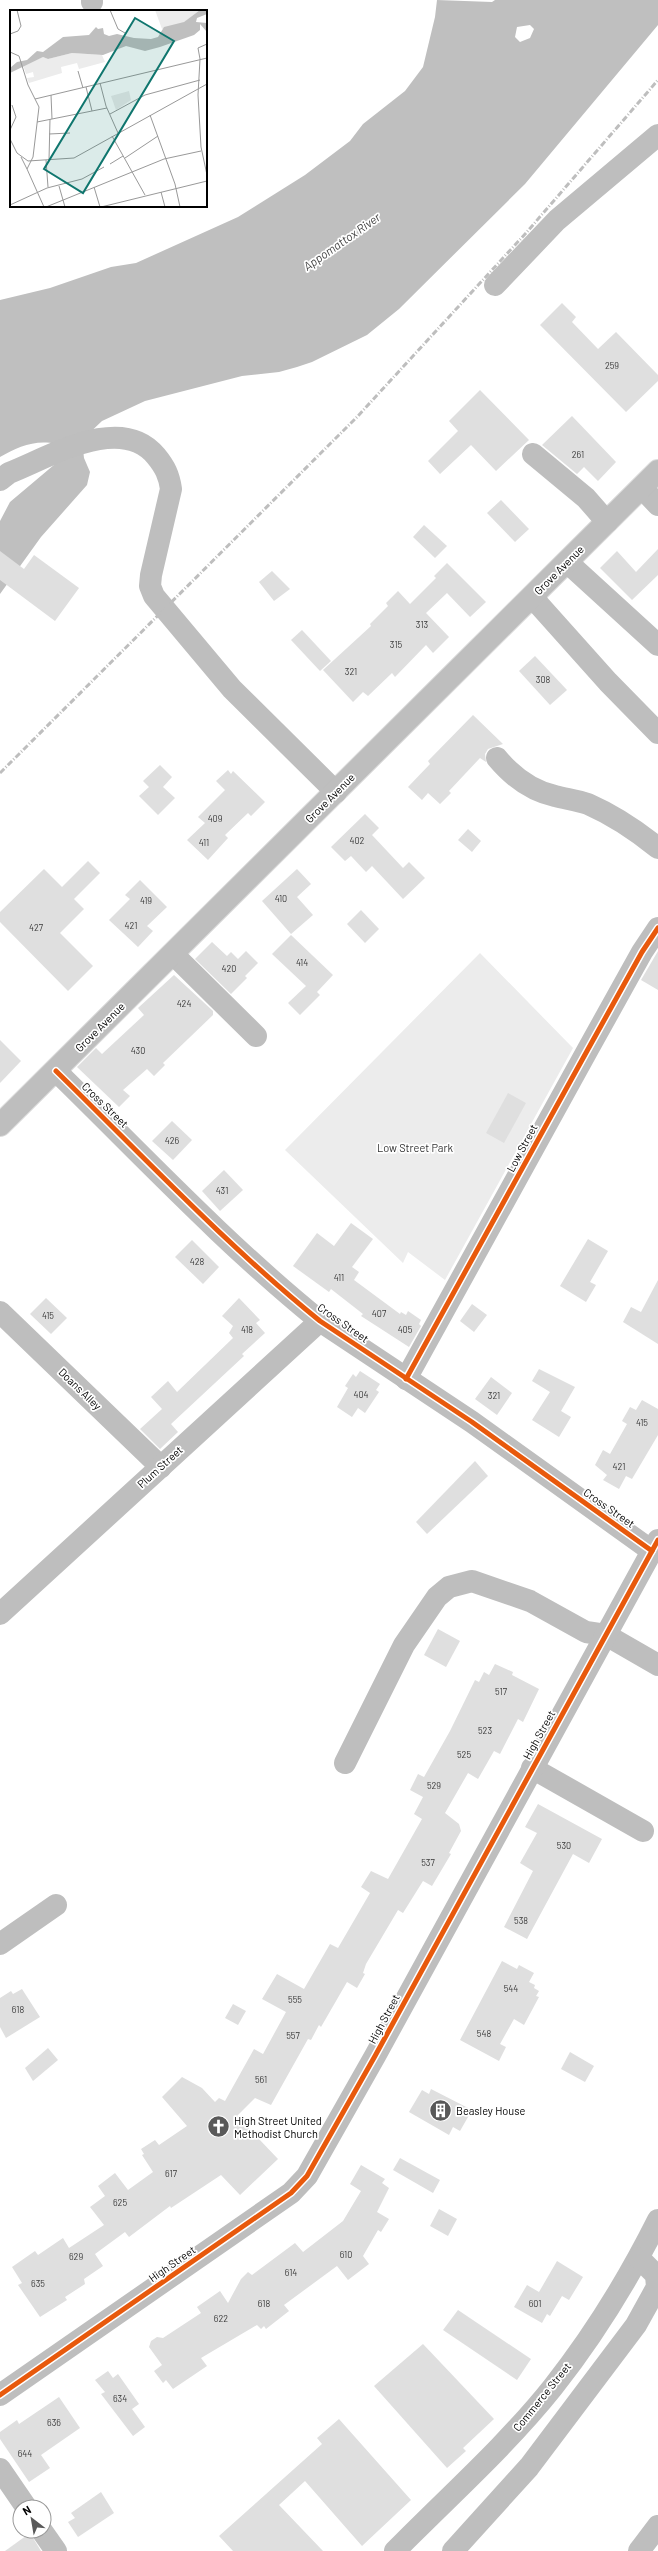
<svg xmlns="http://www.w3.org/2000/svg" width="658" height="2551" font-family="Barlow,sans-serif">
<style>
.green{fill:#ececec}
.water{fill:#bfbfbf;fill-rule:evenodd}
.building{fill:#dfdfdf}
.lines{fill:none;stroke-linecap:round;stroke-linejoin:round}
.major-casing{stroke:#dbdbdb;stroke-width:24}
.minor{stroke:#bebebe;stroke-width:22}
.major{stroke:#bebebe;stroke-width:22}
.rail{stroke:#bebebe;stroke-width:3;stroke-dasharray:6 2 1 2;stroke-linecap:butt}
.cycleway-casing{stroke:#fff;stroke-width:8}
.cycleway{stroke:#e8590c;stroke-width:5}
.labels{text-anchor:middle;stroke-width:3.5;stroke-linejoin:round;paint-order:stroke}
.number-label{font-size:9px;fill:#383838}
.street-label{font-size:11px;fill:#000;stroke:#fff}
.park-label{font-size:11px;fill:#333;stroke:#fff}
.poi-label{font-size:11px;fill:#000;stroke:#fff;text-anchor:start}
.water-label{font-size:12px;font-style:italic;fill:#444;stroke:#fff}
.inset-road{fill:none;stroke:#999;stroke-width:1}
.view{fill:#0f766e;fill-opacity:0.15;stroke:#0f766e;stroke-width:2}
.inset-edge{fill:none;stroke:#000;stroke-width:2}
</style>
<rect width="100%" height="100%" fill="#fff"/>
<polygon class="green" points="480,953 573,1048 445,1280 408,1252 403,1263 285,1150"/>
<path class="water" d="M437 0 492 2 495 0H658V25L525 184 399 309 367 335 312 362 297 367 279 372 242 376 145 401 102 421 82 440 84 458 90 472 87 485 41 537 0 594V521L10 502 61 459 56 444C36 439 17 447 0 457V300L50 288 111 267 136 263 238 217 305 175 350 141 363 124 405 91 423 67 435 17ZM530 25 534 29 530 38 520 42 515 37 517 27Z"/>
<g class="building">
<polygon points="562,303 576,317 572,322 598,349 616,332 658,375 658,381 626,412 540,325"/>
<polygon points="480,390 529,440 496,471 471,445 440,474 428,461 458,431 449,421"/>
<polygon points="572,416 616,462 598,481 584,467 577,474 542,445"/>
<polygon points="501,500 529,529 515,542 487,513"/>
<polygon points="424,525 447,546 435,558 413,537"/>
<polygon points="658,549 658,575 632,600 600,568 617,551 636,572"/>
<polygon points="0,551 24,569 34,555 79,588 55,621 0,580"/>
<polygon points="447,563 486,602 470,617 447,593 426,613 449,637 433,653 426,645 395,677 392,673 368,696 363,692 353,702 323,670 371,626 370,624 388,606 386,603 398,591 410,604 436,578 434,576"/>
<polygon points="272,571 290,589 274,601 259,582"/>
<polygon points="302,630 331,661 320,671 291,640"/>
<polygon points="535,656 567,690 550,705 519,671"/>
<polygon points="473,715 503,744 488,749 485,754 486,762 480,758 449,791 451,793 440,804 428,793 422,800 408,787 430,764 428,761"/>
<polygon points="160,765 172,777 163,787 175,798 158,815 139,796 149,787 143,781"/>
<polygon points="228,770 231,774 233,771 265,802 251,816 248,813 225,835 228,838 208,860 187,840 205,823 198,817 225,790 216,781"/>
<polygon points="365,814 379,828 372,835 403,868 409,862 425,878 403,899 372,866 366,872 351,856 345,861 331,847"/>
<polygon points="468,829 481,841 472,852 458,840"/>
<polygon points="88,861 100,873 74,899 84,909 60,933 93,966 68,991 0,922 0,912 44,869 62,887"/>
<polygon points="297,869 311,884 297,897 313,915 291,934 262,901"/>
<polygon points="140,880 167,907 147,926 153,931 138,947 109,920 130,899 125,895"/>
<polygon points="361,910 379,929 365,943 347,924"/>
<polygon points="291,935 333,975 317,992 320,995 300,1015 288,1003 306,986 272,954"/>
<polygon points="212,942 227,956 231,952 238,959 246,951 258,963 245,976 247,978 231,994 195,959"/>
<polygon points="658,951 658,990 641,980"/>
<polygon points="174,975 213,1011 213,1015 163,1063 165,1065 154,1076 147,1069 123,1090 130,1096 119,1107 77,1067 96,1048 102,1054 144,1015 138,1008"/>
<polygon points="0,1040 21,1061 0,1083"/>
<polygon points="508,1093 526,1103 504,1143 486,1133"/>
<polygon points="172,1121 192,1140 173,1160 152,1141"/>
<polygon points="224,1170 243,1190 220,1211 202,1191"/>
<polygon points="351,1223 373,1239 352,1267 359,1272 354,1280 400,1314 401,1312 406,1315 408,1311 421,1320 419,1324 421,1326 409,1347 361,1316 363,1314 331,1289 329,1292 293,1266 317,1233 334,1246"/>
<polygon points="588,1239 608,1251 590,1282 596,1285 586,1302 560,1286"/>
<polygon points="192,1240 219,1267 203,1284 175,1257"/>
<polygon points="658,1280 658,1344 623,1322 631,1307 641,1312"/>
<polygon points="46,1298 67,1318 51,1334 30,1314"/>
<polygon points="239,1298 260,1320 256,1323 265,1333 242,1354 244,1356 171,1424 178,1432 160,1449 140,1429 162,1409 151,1397 168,1381 177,1392 233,1338 229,1333 233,1326 222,1316"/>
<polygon points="472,1304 487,1315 474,1332 460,1321"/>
<polygon points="539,1369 575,1387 561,1411 571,1417 559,1437 532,1420 550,1392 532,1381"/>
<polygon points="360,1371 380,1384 376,1390 379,1392 365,1413 358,1408 352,1417 337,1407 348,1388 345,1386 353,1374 356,1377"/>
<polygon points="491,1377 512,1393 497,1415 475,1399"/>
<polygon points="642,1400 658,1409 658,1435 632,1479 626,1476 619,1489 603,1480 607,1475 595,1465 603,1450 610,1454 627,1424 622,1421 630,1407 636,1410"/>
<polygon points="475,1461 488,1476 427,1534 416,1522"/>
<polygon points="438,1629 460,1641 446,1667 424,1655"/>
<polygon points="495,1664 513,1672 512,1675 539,1689 523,1722 518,1719 500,1754 494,1751 478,1779 468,1773 445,1813 459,1824 461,1831 449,1853 451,1854 432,1886 423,1881 403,1913 398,1910 366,1964 363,1973 365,1974 357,1988 347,1982 321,2027 319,2025 311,2040 308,2039 271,2105 255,2098 237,2116 278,2159 240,2195 221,2175 171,2208 170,2206 129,2237 125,2232 95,2254 103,2266 84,2279 85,2284 65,2297 67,2300 40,2317 18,2285 22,2283 12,2267 35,2251 38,2255 63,2238 69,2248 104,2225 90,2207 105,2196 98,2186 115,2173 128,2190 153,2172 142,2155 144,2154 141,2149 155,2140 159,2145 187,2126 162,2097 182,2077 202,2088 215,2102 219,2098 225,2101 254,2049 263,2054 286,2012 262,1999 277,1974 304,1989 330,1944 338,1948 370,1893 361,1887 371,1871 388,1879 422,1819 414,1814 423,1797 410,1790 418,1774 424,1777 450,1731 475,1680 479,1682 484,1672 489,1675"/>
<polygon points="538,1804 602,1839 589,1863 573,1854 527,1939 504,1927 533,1871 520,1863 537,1833 525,1827"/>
<polygon points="502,1961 517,1969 519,1965 534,1973 529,1982 535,1985 534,1988 539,1991 536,1996 539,1997 524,2025 514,2019 500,2044 506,2047 499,2061 460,2040"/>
<polygon points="22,1989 40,2017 6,2038 0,2027 0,1998 11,1991 13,1994"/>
<polygon points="233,2004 246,2011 238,2025 225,2018"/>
<polygon points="48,2048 58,2060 33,2081 25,2068"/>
<polygon points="570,2052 594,2066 585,2082 561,2069"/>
<polygon points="431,2089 472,2110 460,2131 453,2127 449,2135 409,2112 422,2090 429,2094"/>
<polygon points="400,2158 440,2180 433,2193 393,2170"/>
<polygon points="361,2165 385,2179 382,2183 389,2188 377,2212 389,2219 381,2232 378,2230 363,2256 369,2264 348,2280 337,2266 284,2305 289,2311 266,2329 264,2326 261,2329 257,2325 201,2358 207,2366 173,2389 166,2380 163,2383 154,2371 162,2365 149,2347 151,2341 157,2337 163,2338 201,2313 197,2307 220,2291 228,2303 241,2279 248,2272 252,2275 295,2243 303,2252 343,2221 361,2191 350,2184"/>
<polygon points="439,2209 457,2219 448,2236 430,2226"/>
<polygon points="557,2261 583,2277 569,2300 562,2296 550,2316 547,2314 542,2323 514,2307 527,2285 539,2292"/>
<polygon points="458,2310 531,2359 517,2380 443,2330"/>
<polygon points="423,2344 494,2419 463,2448 466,2451 447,2468 374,2386"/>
<polygon points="108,2371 113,2378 118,2374 139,2404 132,2409 145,2427 133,2436 101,2394 105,2392 95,2380"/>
<polygon points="59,2397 80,2428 41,2455 50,2468 29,2482 0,2439 0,2432 17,2420 19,2424"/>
<polygon points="339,2419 411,2500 362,2546 305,2481 279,2505 323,2551 233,2551 219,2536 322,2444 317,2438"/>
<polygon points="101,2492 114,2513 78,2537 68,2522 75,2518 71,2513"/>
<polygon points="30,2533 41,2551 5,2551"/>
</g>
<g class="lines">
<defs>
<polyline id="major" points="0,1125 658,471"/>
</defs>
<use href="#major" class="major-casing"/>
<g class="minor">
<polyline points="92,0 92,2"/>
<polyline points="495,285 557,220 658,135"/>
<polyline points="533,454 586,498 607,522"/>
<path d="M0 480 9 473C50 457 121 413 156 456 165 467 169 475 171 489L151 575 150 586 154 596 232 689 336 792"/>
<polyline points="642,488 658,505"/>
<polyline points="567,562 658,645"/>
<polyline points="532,597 608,682 658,733"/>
<path d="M497 758C512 776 532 791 555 796 566 799 577 800 588 804 613 815 637 831 658 848"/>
<polyline points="173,954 256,1036"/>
<path d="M56 1071C142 1155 226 1245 320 1321L472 1422 652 1551"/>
<polyline points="0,1312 161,1467"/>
<polyline points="406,1379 587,1051 642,952 658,928"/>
<polyline points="0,1614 320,1321"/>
<polyline points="345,1763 404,1645 437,1597 449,1587 472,1581 530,1601 586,1632 606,1635 658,1665"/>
<polyline points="532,1768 643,1831"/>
<polyline points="0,1944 56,1905"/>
<polyline points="0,2395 291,2193 307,2176 375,2056 658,1540"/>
<polyline points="0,2469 26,2507"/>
<polyline points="42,2531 56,2551"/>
<path d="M395 2551C448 2497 506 2446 553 2387 594 2335 629 2278 658 2220"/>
<polyline points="453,2551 529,2467 636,2325 657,2287 656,2275 639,2258"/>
<polyline points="639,2551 658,2526"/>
</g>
<use href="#major" class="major"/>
<polyline class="rail" points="0,773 357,417 526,233 658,80"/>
<defs>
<g id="cycleway">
<path d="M56 1071C142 1155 226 1245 320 1321L472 1422 652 1551"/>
<polyline points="406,1379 587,1051 642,952 658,928"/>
<polyline points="0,2395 291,2193 307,2176 375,2056 658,1540"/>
</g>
</defs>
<use href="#cycleway" class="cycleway-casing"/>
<use href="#cycleway" class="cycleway"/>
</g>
<defs>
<symbol id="building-disc" viewBox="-11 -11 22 22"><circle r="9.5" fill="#595959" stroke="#fff"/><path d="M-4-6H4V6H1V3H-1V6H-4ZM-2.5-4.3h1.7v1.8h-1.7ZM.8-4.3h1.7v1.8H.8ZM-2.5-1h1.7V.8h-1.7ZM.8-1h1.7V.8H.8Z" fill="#fff"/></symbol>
<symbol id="church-disc" viewBox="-11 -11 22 22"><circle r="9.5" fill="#595959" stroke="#fff"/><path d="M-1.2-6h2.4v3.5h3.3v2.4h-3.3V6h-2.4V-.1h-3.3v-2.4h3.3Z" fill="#fff"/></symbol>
</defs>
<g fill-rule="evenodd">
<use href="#building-disc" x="428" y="2098" width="25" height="25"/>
<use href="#church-disc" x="206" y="2114" width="25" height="25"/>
</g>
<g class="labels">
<g class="number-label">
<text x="612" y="369">259</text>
<text x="578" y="458">261</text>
<text x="422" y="628">313</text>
<text x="396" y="648">315</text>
<text x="351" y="675">321</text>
<text x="543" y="683">308</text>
<text x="215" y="822">409</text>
<text x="357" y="844">402</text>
<text x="204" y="846">411</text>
<text x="281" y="902">410</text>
<text x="146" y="904">419</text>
<text x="131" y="929">421</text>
<text x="36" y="931">427</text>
<text x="302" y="966">414</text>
<text x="229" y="972">420</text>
<text x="184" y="1007">424</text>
<text x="138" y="1054">430</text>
<text x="172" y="1144">426</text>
<text x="222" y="1194">431</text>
<text x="197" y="1265">428</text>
<text x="339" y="1281">411</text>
<text x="379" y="1317">407</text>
<text x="48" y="1319">415</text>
<text x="247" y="1333">418</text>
<text x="405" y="1333">405</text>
<text x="361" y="1398">404</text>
<text x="494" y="1399">321</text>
<text x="642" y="1426">415</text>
<text x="619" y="1470">421</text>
<text x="501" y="1695">517</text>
<text x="485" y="1734">523</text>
<text x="464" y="1758">525</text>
<text x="434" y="1789">529</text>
<text x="564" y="1849">530</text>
<text x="428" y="1866">537</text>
<text x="521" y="1924">538</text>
<text x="511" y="1992">544</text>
<text x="295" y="2003">555</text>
<text x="18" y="2013">618</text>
<text x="484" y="2037">548</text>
<text x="293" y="2039">557</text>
<text x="261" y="2083">561</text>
<text x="171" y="2177">617</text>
<text x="120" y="2206">625</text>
<text x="346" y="2258">610</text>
<text x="76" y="2260">629</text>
<text x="291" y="2276">614</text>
<text x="38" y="2287">635</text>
<text x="264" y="2307">618</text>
<text x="535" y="2307">601</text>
<text x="221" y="2322">622</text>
<text x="120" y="2402">634</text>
<text x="54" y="2426">636</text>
<text x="25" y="2457">644</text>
</g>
<g class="street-label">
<text transform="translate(559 570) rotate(-45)" y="4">Grove Avenue</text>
<text transform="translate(330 798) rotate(-45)" y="4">Grove Avenue</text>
<text transform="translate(100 1027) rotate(-45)" y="4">Grove Avenue</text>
<text transform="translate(105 1105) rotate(44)" y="4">Cross Street</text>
<text transform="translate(522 1148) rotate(-62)" y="4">Low Street</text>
<text transform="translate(343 1323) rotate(35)" y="4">Cross Street</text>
<text transform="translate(80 1389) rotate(44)" y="4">Doans Alley</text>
<text transform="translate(160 1467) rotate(-42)" y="4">Plum Street</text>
<text transform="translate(609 1508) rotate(35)" y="4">Cross Street</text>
<text transform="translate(539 1735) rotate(-61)" y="4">High Street</text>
<text transform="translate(384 2019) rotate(-62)" y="4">High Street</text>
<text transform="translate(172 2264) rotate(-35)" y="4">High Street</text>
<text transform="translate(542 2397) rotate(-51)" y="4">Commerce Street</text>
</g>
<g class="park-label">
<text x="415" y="1152">Low Street Park</text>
</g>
<g class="poi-label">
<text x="456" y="2115">Beasley House</text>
<text x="234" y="2125">High Street United<tspan x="234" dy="13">Methodist Church</tspan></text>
</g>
<g class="water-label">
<text transform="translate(342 242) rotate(-35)" y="4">Appomattox River</text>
</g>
</g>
<g transform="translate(10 10)">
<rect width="197" height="197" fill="#fff"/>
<path d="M145 0H190L173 13 152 19ZM62 43 92 45 95 52 69 59 67 53 51 57 52 63 19 73 17 68 24 67 23 62 16 64 13 55 33 47 38 49ZM119 81 121 90 106 100 101 86Z" fill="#ececec"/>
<path d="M190 0H197V4L187 8 186 12 197 13V22L190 14V20L184 25 150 37 135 41 116 36 93 45 62 43 38 49 33 47 0 63V58L7 52 17 50 27 41 33 42 53 27 79 25 86 17 88 19 93 18 94 24 99 26 107 24 124 28 141 29 148 27 154 17 174 12Z" fill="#bfbfbf"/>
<path class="inset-road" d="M100 0 108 19 115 23M0 24 8 21 11 16 7 0M0 42 9 46 18 75 29 97 23 147 17 159 34 197M190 49 188 38 197 34M190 49 188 85 191 137 197 165M68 61 73 78M90 73 96 96 108 123M76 77 82 101M41 85 42 109M25 89 197 48M100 104 135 85 190 70M140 105 165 174 170 197M27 112 97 98M0 120 6 107 2 95M39 124 60 123M102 126 135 185M0 129 7 143 18 151 64 148 197 74M11 147 17 159M115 148 148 126M36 150 38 177M39 150 40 109M100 154 113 146M49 176 55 197M84 177 90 197M151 182 155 197M0 195 37 178 72 169 94 157M36 197 154 149 191 141M91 197 197 171"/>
<path class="view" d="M125 8 164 31 73 183 34 159Z"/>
<rect width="197" height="197" class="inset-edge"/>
</g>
<g transform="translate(32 2519) rotate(329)"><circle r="19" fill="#ffffff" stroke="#999999"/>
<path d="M0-3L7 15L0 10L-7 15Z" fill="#595959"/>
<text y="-6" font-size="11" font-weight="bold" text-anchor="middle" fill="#000000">N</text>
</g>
</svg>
